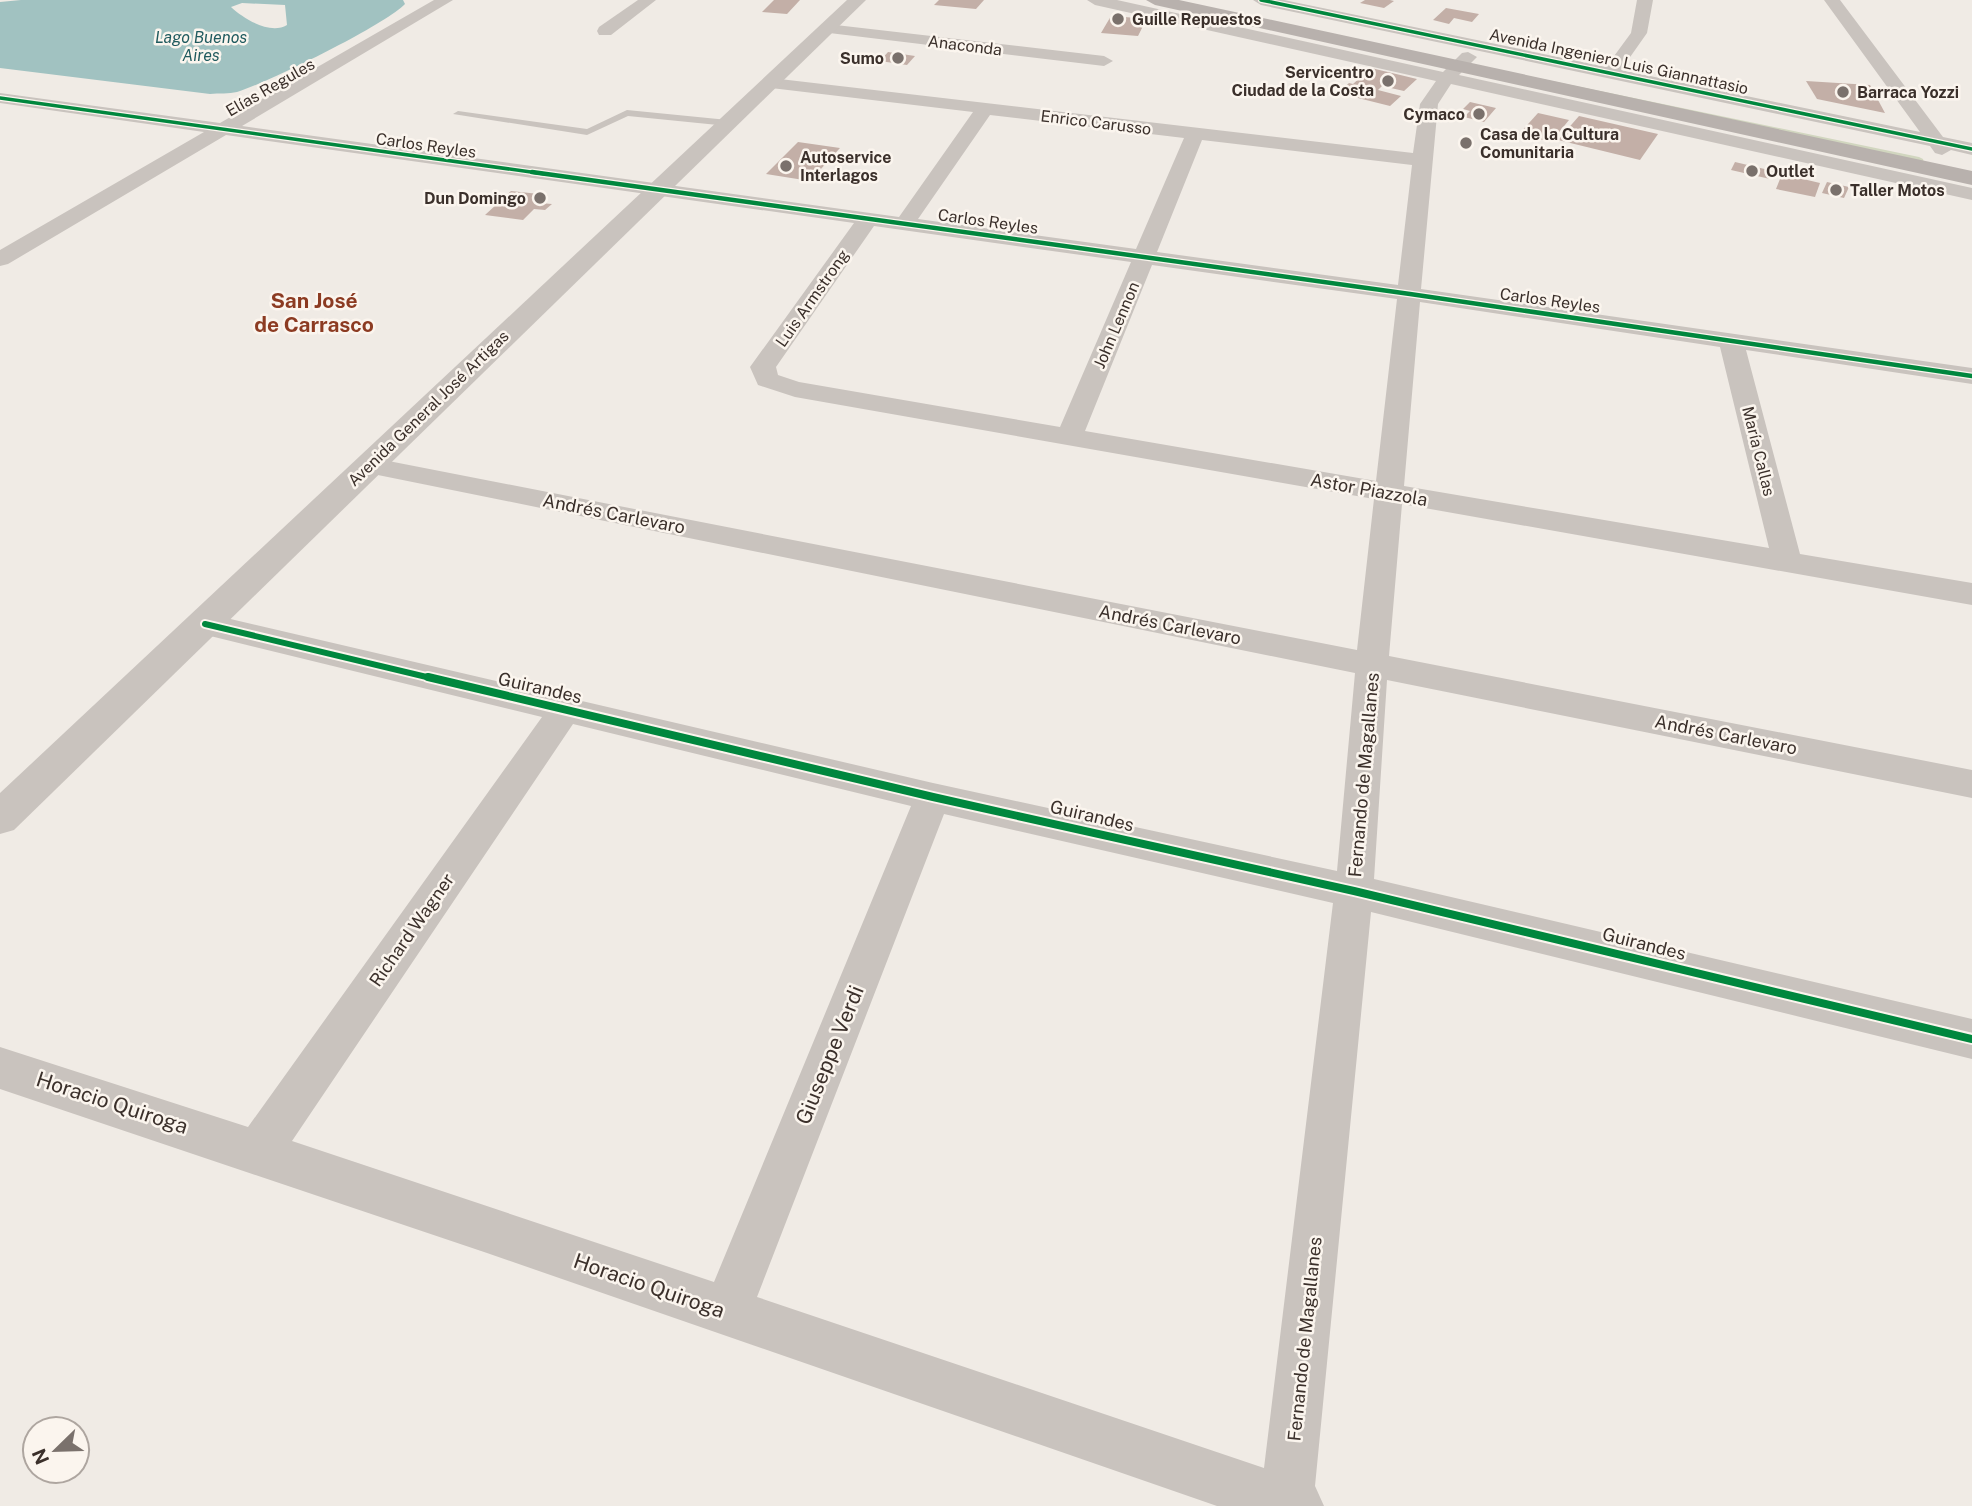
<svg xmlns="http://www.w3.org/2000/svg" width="1972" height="1506" font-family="'Public Sans',sans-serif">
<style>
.green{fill:#d1d6bf}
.water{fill:#a1c2c1;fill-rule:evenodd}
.building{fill:#c3afa7}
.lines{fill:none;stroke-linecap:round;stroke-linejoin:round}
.service{fill:#c9c3be;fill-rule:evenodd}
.minor{fill:#c9c3be;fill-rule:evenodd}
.tertiary{fill:#c9c3be;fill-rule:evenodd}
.primary{fill:#b8b1ad;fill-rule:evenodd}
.cycleway-far3-casing{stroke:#fbf5ee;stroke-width:6}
.cycleway-far2-casing{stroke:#fbf5ee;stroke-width:7}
.cycleway-far1-casing{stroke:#fbf5ee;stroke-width:10}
.cycleway-casing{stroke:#fbf5ee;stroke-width:12}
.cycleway-far3{stroke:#00873e;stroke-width:3.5}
.cycleway-far2{stroke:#00873e;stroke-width:4.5}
.cycleway-far1{stroke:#00873e;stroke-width:6}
.cycleway{stroke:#00873e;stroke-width:8}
.poi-dot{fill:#7a716c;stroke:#fbf5ee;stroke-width:2.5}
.labels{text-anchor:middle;stroke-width:5;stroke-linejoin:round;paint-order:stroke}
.far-poi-label{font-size:16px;font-weight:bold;fill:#3b302b;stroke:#fbf5ee;text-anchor:start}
.far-water-label{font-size:16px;font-style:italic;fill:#1f5a5e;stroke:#fbf5ee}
.far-street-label{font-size:16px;fill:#3b302b;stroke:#fbf5ee}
.street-label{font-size:18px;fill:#3b302b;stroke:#fbf5ee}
.far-district-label{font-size:21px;font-weight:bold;fill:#8c3b22;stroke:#fbf5ee}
.near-street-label{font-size:21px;fill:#3b302b;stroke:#fbf5ee}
</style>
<rect width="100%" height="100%" fill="#f0ebe5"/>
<polygon class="green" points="1479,66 1919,157 1923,159 1924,163"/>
<path class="water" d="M21 0H403L405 4C385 25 267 83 237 92 229 94 219 93 210 94L0 68V2ZM242 3 285 5 287 25C270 35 244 19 231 7Z"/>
<g class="building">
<polygon points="774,0 800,0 787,14 762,12"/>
<polygon points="939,0 984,0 976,9 934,5"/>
<polygon points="1365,0 1390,0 1394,1 1384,8 1360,3"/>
<polygon points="1446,8 1479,14 1472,22 1454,18 1449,24 1433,20"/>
<polygon points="1111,16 1137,18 1135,23 1144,24 1138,36 1101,33"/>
<polygon points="888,52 915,56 907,65 880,61"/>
<polygon points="1371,68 1417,79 1404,91 1382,86 1378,90 1401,96 1390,106 1338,93 1349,83 1353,84"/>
<polygon points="1806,81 1870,85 1885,113 1817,99"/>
<polygon points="1470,102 1496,108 1484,122 1464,117 1470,111 1463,109"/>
<polygon points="1538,113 1569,120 1551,142 1519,134"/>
<polygon points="1579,116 1658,134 1640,160 1558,140"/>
<polygon points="798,142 840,148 810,181 766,174"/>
<polygon points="1735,162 1773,171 1770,179 1731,170"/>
<polygon points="1782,174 1820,183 1815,197 1776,189"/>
<polygon points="1827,182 1849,187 1844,198 1822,193"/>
<polygon points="511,191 548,195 540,203 552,204 545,210 534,209 523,220 485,215"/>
</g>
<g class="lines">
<polygon class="service" points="627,110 728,120 733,123 728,126 628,116 587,135 453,114 458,111 587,129"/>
<g class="minor">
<path d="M434 0H453L242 126 899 217 973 112 771 88 765 87 762 83 765 79 771 78 1413 153 1420 104 1436 81 1095 5 1087 0H1117L1443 72 1462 53 1468 52 1477 57 1459 75 1972 188V200L1451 84 1438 104 1421 289 1972 368V384L1746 350 1800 554 1972 583V605L1402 504 1389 656 1972 770V798L1387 680 1374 879 1972 1019V1059L1371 912 1315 1486 1324 1506H1217L487 1253 0 1089V1047L248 1127 542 717 194 632 189 624 194 616 205 613 933 783 1337 871 1355 673 368 473 358 471 354 465 358 459 368 457 1357 650 1374 499 795 397 758 385 750 367 854 223 226 135 8 264 0 266V250L204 132 0 103V93L220 123ZM990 115 1184 138 1136 249 918 219ZM1202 140 1412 165 1398 285 1157 252ZM874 226 1131 262 1060 427 799 382 778 375 776 367ZM1152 265 1397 299 1376 481 1085 431ZM1420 302 1720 347 1769 548 1404 486ZM573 724 911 806 714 1282 292 1141ZM944 814 1333 903 1264 1468 757 1297Z"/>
<polygon points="638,0 656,0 611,35 599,35 597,31 599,27"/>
<polygon points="1253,0 1284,0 1606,67 1631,33 1637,0 1653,0 1647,33 1621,70 1920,132 1824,0 1840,0 1943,137 1972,143 1972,155 1951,150 1942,155 1935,153 1930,146 1261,5"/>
<polygon points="827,24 1104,56 1113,61 1104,66 821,32 819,29"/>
</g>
<polygon class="tertiary" points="847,0 866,0 14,830 0,834 0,793"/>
<polygon class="primary" points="1146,0 1179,0 1972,171 1972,185 1155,5"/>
<defs>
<g id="cycleway-far3">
<polyline points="1261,0 1972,149"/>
<polyline points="0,98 545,174"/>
</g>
<polyline id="cycleway-far2" points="532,172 1410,294 1972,376"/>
<polyline id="cycleway-far1" points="205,624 435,679"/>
<polyline id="cycleway" points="428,677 933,797 1354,891 1972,1039"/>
</defs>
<use href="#cycleway-far3" class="cycleway-far3-casing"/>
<use href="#cycleway-far2" class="cycleway-far2-casing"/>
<use href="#cycleway-far1" class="cycleway-far1-casing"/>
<use href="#cycleway" class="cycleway-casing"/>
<use href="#cycleway-far3" class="cycleway-far3"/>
<use href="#cycleway-far2" class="cycleway-far2"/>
<use href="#cycleway-far1" class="cycleway-far1"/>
<use href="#cycleway" class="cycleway"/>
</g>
<g class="poi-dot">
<circle cx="1118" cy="19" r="7"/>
<circle cx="898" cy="58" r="7"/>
<circle cx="1388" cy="81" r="7"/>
<circle cx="1843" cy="92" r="7"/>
<circle cx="1479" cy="114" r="7"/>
<circle cx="1466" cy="143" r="7"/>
<circle cx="786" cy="166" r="7"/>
<circle cx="1752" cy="171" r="7"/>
<circle cx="1836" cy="190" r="7"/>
<circle cx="540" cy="198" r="7"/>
</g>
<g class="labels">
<g class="far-poi-label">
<text x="1132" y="25">Guille Repuestos</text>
<text x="884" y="64" text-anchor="end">Sumo</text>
<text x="1374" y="78" text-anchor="end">Servicentro<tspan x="1374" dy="18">Ciudad de la Costa</tspan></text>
<text x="1857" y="98">Barraca Yozzi</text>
<text x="1465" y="120" text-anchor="end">Cymaco</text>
<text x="1480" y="140">Casa de la Cultura<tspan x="1480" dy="18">Comunitaria</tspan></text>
<text x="800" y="163">Autoservice<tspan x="800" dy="18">Interlagos</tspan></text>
<text x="1766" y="177">Outlet</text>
<text x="1850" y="196">Taller Motos</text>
<text x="526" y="204" text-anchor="end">Dun Domingo</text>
</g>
<g class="far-water-label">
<text x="201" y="43">Lago Buenos<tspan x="201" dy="18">Aires</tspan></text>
</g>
<g class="far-street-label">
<text transform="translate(965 45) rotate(7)" y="6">Anaconda</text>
<text transform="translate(1619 61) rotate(12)" y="6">Avenida Ingeniero Luis Giannattasio</text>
<text transform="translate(270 87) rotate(-30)" y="6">Elías Regules</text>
<text transform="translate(1096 122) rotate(7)" y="6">Enrico Carusso</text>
<text transform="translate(426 145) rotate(8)" y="6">Carlos Reyles</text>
<text transform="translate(988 221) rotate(8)" y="6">Carlos Reyles</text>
<text transform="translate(812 298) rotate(-55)" y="6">Luis Armstrong</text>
<text transform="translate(1550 300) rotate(8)" y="6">Carlos Reyles</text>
<text transform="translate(1116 325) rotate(-67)" y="6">John Lennon</text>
<text transform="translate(428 408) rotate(-44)" y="6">Avenida General José Artigas</text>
<text transform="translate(1759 451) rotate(76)" y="6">María Callas</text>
</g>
<g class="street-label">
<text transform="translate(1369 490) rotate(10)" y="6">Astor Piazzola</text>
<text transform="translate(614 514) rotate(11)" y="6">Andrés Carlevaro</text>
<text transform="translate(1170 625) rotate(11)" y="6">Andrés Carlevaro</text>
<text transform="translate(540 688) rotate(13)" y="6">Guirandes</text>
<text transform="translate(1726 735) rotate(11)" y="6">Andrés Carlevaro</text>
<text transform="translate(1364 775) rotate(-85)" y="6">Fernando de Magallanes</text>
<text transform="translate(1092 816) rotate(13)" y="6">Guirandes</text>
<text transform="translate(412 930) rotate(-55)" y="6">Richard Wagner</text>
<text transform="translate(1644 944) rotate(14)" y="6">Guirandes</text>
<text transform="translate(1305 1339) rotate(-84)" y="6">Fernando de Magallanes</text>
</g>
<g class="far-district-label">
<text x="314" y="308">San José<tspan x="314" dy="24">de Carrasco</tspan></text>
</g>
<g class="near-street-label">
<text transform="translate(830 1055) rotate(-68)" y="7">Giuseppe Verdi</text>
<text transform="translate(112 1103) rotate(18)" y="7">Horacio Quiroga</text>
<text transform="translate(649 1286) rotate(19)" y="7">Horacio Quiroga</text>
</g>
</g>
<g transform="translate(56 1450) rotate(247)"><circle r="33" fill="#fbf5ee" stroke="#aea6a0" stroke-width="2"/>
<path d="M0-5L12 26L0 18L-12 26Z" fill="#7a716c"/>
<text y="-10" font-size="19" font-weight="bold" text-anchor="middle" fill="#3b302b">N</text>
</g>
</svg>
